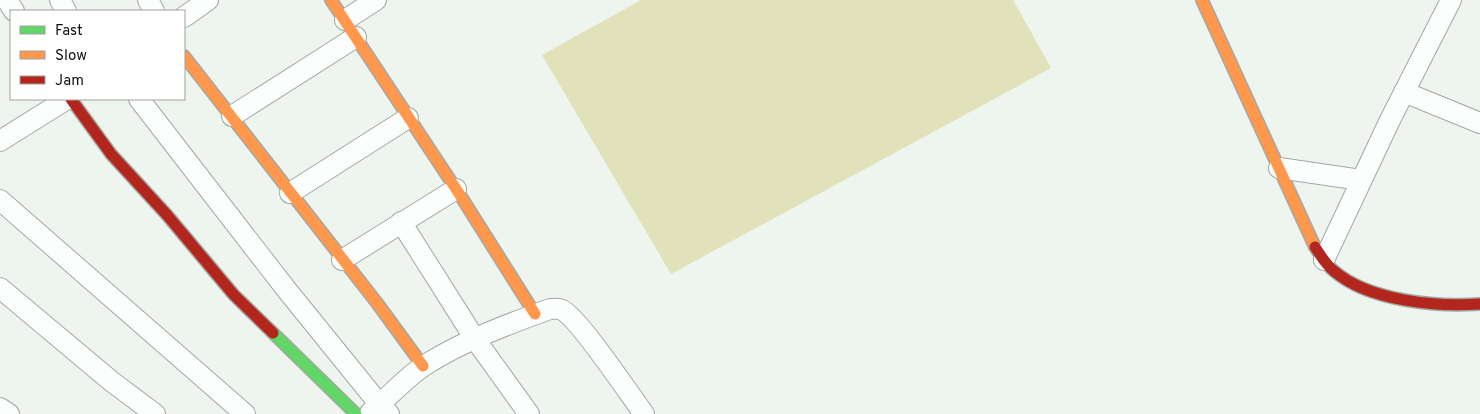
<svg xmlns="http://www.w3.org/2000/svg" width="1480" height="414" font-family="Overpass,sans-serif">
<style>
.green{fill:#e1e1ba}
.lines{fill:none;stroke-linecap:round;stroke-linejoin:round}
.street-casing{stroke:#a3a8a4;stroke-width:22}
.fast-casing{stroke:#a3a8a4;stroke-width:14}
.slow-casing{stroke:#a3a8a4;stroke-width:14}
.jam-casing{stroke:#a3a8a4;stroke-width:14}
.street{stroke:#fcfefd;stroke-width:20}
.fast{stroke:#63d668;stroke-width:11}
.slow{stroke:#ff974d;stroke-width:11}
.jam{stroke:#b3261e;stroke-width:11}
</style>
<rect width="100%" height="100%" fill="#eef5ef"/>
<polygon class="green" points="641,0 1013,0 1051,68 671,274 542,55"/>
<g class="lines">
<defs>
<g id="street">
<polyline points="7,0 14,11"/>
<polyline points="60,0 66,11"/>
<polyline points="148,0 154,11"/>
<polyline points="184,17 208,0"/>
<polyline points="345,20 376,0"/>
<polyline points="1404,92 1480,123"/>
<polyline points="139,99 286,289 380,405 389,414"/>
<polyline points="232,116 356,37"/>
<polyline points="0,141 67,99"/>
<polyline points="1279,168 1361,180"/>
<polyline points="290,193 408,118"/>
<polyline points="0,200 245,414"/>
<polyline points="401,222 475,339 529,414"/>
<polyline points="342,260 456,189"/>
<polyline points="1324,260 1390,120 1451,0"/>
<polyline points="0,288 111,381 155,414"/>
<polyline points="0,408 9,414"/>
<path d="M370 413C388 398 405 378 425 365 463 341 508 324 550 309 554 309 558 308 562 310 578 317 630 395 644 414"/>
</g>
<polyline id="fast" points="273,333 356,414"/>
<g id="slow">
<polyline points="331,0 460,195 535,314"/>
<polyline points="1202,0 1315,247"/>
<polyline points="184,56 377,303 423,366"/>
</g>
<g id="jam">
<polyline points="71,99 111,154 167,215 234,295 273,333"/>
<path d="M1315 247C1321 256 1326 265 1334 271 1369 301 1436 307 1480 304"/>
</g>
</defs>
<use href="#street" class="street-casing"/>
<use href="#fast" class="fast-casing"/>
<use href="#slow" class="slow-casing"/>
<use href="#jam" class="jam-casing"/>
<use href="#street" class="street"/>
<use href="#fast" class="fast"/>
<use href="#slow" class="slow"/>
<use href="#jam" class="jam"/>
</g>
<rect x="10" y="10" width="175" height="90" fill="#ffffff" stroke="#9fa09f"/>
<rect x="20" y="26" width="25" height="8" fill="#63d668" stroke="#9fa09f"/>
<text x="55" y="35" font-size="15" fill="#0e120f">Fast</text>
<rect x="20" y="51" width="25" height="8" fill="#ff974d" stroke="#9fa09f"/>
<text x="55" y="60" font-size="15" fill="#0e120f">Slow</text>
<rect x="20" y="76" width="25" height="8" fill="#b3261e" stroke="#9fa09f"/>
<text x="55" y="85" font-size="15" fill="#0e120f">Jam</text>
</svg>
